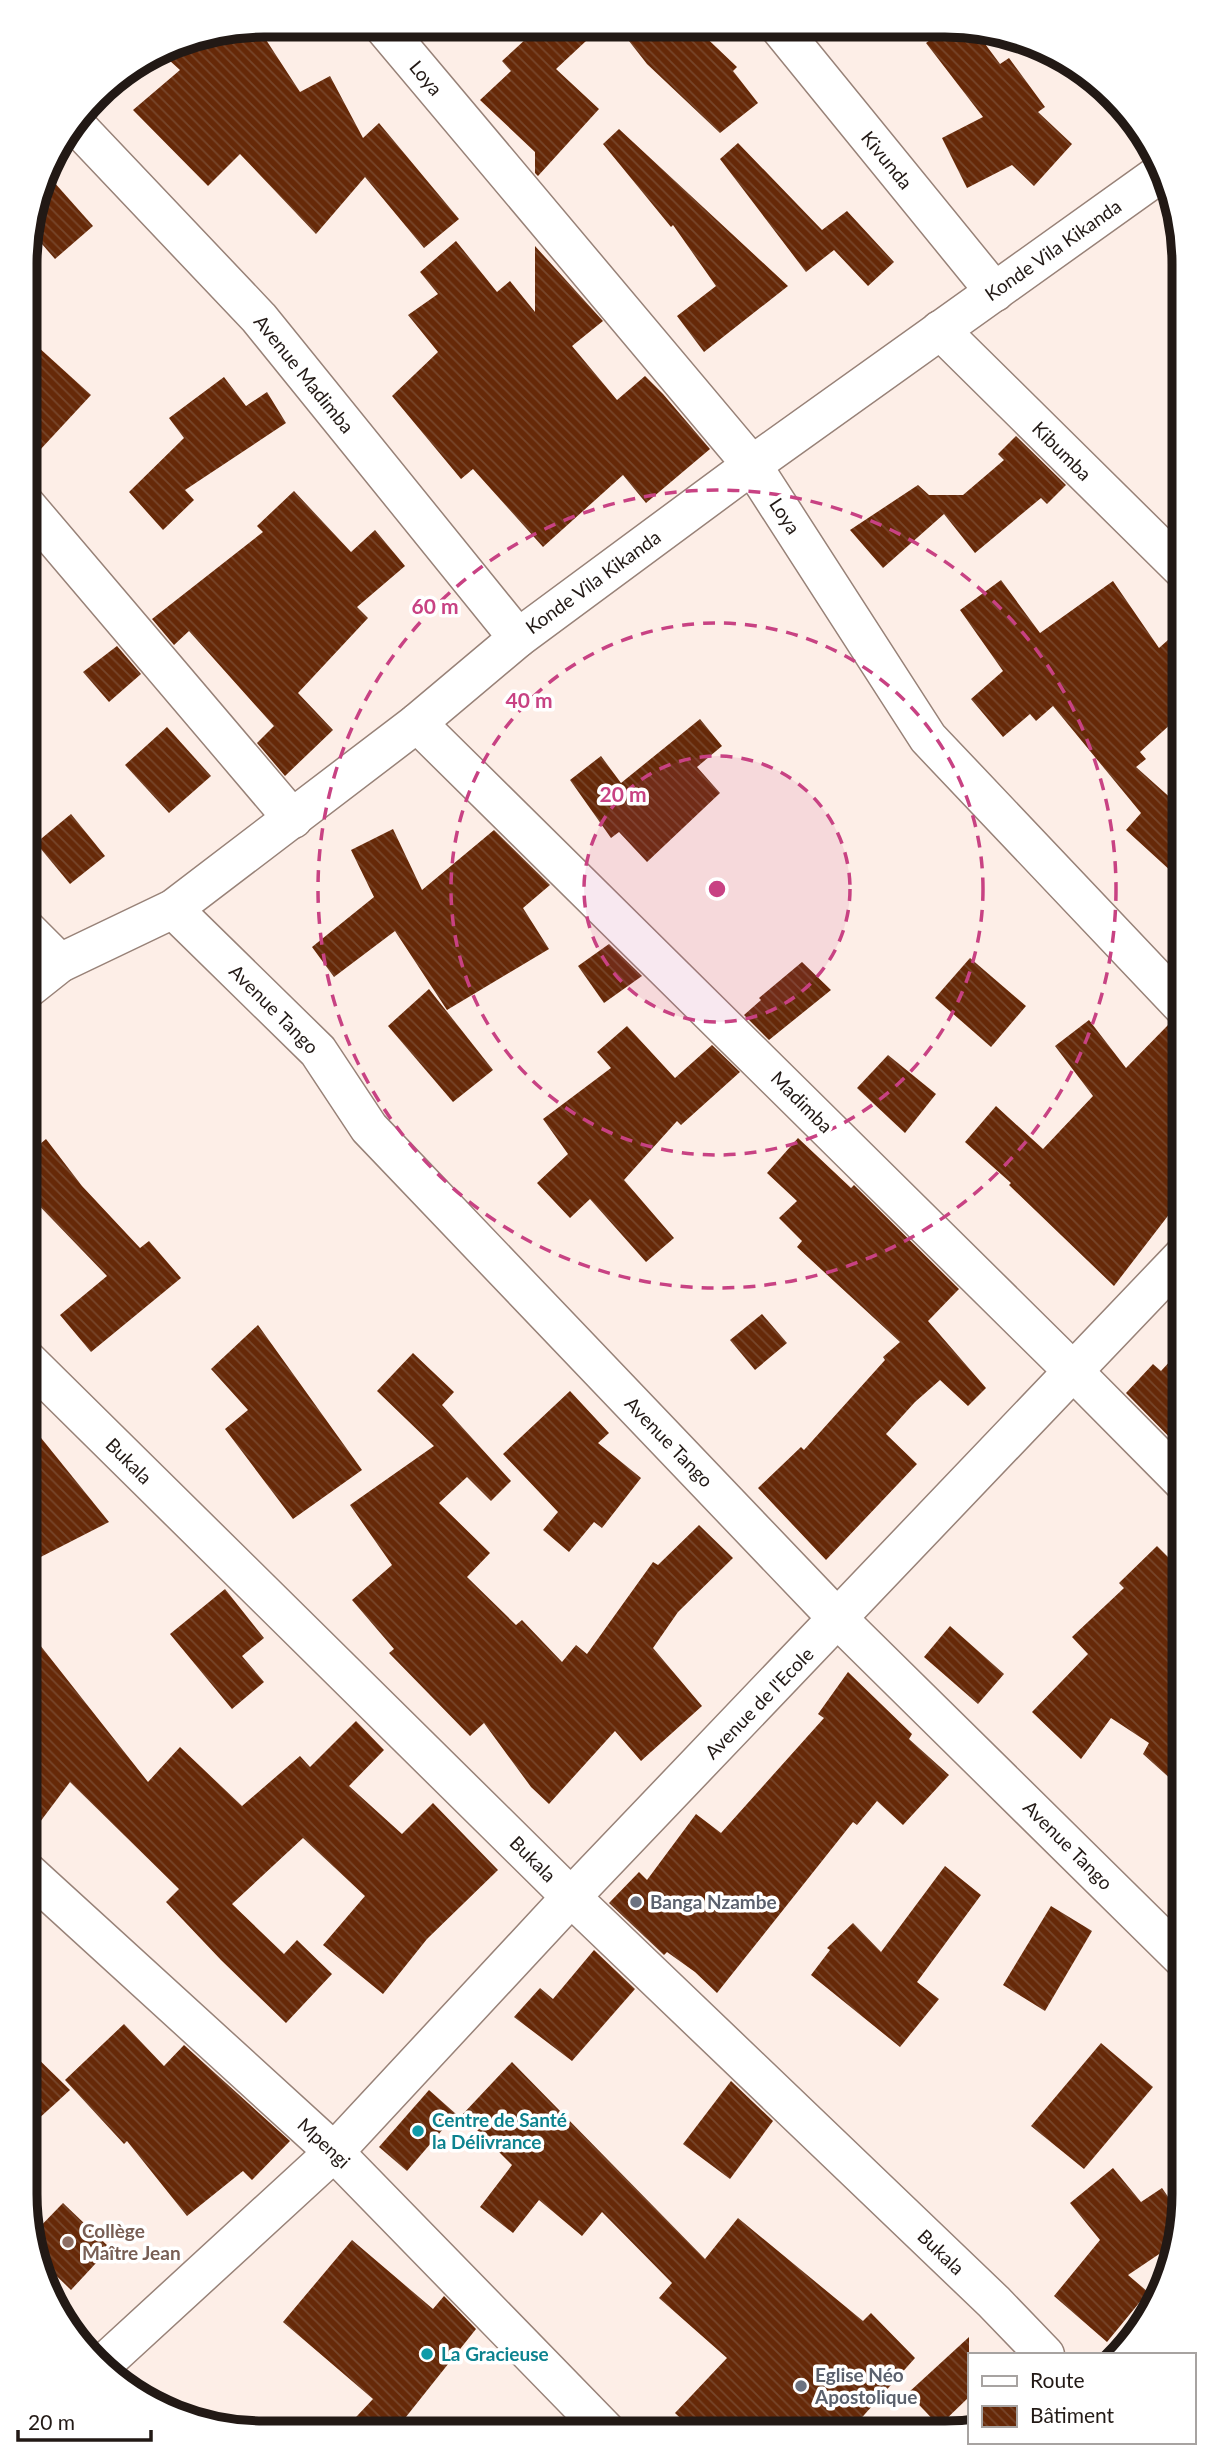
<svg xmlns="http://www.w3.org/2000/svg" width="1209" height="2458" font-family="Lato,sans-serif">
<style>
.building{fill:url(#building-back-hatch)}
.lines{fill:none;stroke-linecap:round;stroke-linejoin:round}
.minor-casing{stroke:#988278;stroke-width:41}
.minor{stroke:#fff;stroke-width:38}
.ring{fill:none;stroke:#c84283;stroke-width:3.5;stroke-dasharray:12 9}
.worship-dot{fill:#6b7280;stroke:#fff;stroke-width:2.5}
.culture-dot{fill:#0f9aa8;stroke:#fff;stroke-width:2.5}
.education-dot{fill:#8d6e63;stroke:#fff;stroke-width:2.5}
.labels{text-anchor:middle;stroke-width:7;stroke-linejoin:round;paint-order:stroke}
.street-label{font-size:19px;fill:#221915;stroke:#fff}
.worship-label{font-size:19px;font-weight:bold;fill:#5b616d;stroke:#fff;text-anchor:start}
.culture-label{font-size:19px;font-weight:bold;fill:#0d838f;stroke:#fff;text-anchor:start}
.education-label{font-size:19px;font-weight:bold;fill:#785e54;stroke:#fff;text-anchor:start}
.rim{fill:none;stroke:#221915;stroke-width:9}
.centre{fill:#c84283;stroke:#fff;stroke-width:3.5}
.ring-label{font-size:21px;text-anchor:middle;font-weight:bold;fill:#c84283;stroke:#fff;stroke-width:7;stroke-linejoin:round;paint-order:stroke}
</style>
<defs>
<pattern id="building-back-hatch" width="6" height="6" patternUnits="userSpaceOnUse" patternTransform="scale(1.75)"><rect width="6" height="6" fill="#662908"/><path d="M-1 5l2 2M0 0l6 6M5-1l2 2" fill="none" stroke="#77462b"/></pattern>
</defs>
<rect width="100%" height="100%" fill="#fdeee7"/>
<g class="building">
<polygon points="257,26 300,92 330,76 363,138 379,123 459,219 424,248 365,177 316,234 240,154 208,186 133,110 180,70 159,51 173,43"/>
<polygon points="540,26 601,27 556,69 599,109 538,176 535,173 535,152 480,100 511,71 502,61"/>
<polygon points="618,27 695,27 737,67 733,71 758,103 720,133 647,64"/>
<polygon points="945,29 974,29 1000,64 1009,58 1045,107 1038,112 1072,144 1034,186 1012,165 967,188 942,138 983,117 926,43"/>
<polygon points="619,129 788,286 704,352 677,316 716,286 673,225 671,227 603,144"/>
<polygon points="738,143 822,230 847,211 894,262 868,286 834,250 806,272 720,159"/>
<polygon points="45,172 93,226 55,259 28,228"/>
<polygon points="456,241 497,292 510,281 535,312 535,246 603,321 572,346 617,400 645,376 663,394 710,449 646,503 623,475 543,547 473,469 461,479 392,396 438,352 408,315 438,294 420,272"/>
<polygon points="26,336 91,395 26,465"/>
<polygon points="224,377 246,406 267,392 286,423 185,490 194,500 163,530 129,492 184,438 169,418"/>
<polygon points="1016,436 1066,485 1047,504 1041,498 975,553 944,514 883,568 850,530 918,485 929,495 963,495 1004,460 998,454"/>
<polygon points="294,491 351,552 375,530 405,566 357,607 368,618 298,693 333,730 285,776 257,743 274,726 189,631 174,645 152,619 263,532 257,526"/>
<polygon points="1001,580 1040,633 1113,581 1159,648 1168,640 1184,657 1184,712 1140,752 1146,759 1136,767 1184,810 1184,883 1126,830 1141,813 1053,706 1036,721 1030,714 1003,737 971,699 1003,671 960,610"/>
<polygon points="117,646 141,674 109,702 83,672"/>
<polygon points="700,719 722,746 697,767 720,793 647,862 619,832 611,838 570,780 601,756 621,783"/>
<polygon points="167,727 211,776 169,813 125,765"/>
<polygon points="71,814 105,856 70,884 36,843"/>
<polygon points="393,829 422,890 494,830 550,885 523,908 549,949 447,1010 395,931 334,977 312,947 374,897 351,850"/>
<polygon points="609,944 642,976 604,1003 578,966"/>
<polygon points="970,958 1026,1006 991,1047 935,998"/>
<polygon points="802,962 831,990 769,1040 744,1015 761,1000 759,998"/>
<polygon points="429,989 493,1070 453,1102 388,1026"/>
<polygon points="1089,1020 1126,1068 1169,1024 1177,1029 1184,1029 1184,1195 1114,1286 1009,1185 1011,1183 965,1142 996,1106 1043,1149 1093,1096 1055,1046"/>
<polygon points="627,1026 675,1078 712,1045 740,1072 681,1125 677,1121 624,1180 674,1238 646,1262 590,1199 570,1218 537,1183 568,1154 543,1119 611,1068 597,1052"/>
<polygon points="888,1055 936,1094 905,1133 857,1088"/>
<polygon points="798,1138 851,1188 854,1185 959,1289 928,1321 986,1388 968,1406 940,1380 915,1402 886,1434 917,1464 826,1560 758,1488 801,1447 804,1450 885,1360 883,1357 900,1342 797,1247 802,1241 779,1218 797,1201 767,1173"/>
<polygon points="46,1139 82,1186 140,1248 149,1241 181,1278 91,1352 60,1315 107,1276 26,1192 26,1156"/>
<polygon points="762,1314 787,1343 755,1370 730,1340"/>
<polygon points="258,1325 362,1470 293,1519 225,1429 248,1410 211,1369"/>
<polygon points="1184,1346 1184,1452 1126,1393 1153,1364 1161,1371"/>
<polygon points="413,1353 454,1392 442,1405 511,1481 491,1501 467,1477 439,1503 490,1553 467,1577 516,1625 522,1620 562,1662 576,1645 587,1654 653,1562 658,1565 699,1525 733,1558 678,1612 653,1648 702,1706 641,1761 615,1731 549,1804 531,1787 484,1723 470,1736 389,1653 394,1649 352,1600 392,1565 350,1505 434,1446 377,1391"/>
<polygon points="570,1391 609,1433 598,1443 641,1478 602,1528 594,1522 569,1552 543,1530 558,1512 503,1454"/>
<polygon points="25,1418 109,1522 25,1565"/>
<polygon points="1157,1546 1184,1573 1184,1791 1143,1754 1149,1743 1111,1718 1081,1759 1032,1712 1088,1654 1072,1637 1124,1588 1119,1583"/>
<polygon points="225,1589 264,1638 242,1656 264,1682 232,1709 170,1634"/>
<polygon points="25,1626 148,1782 180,1747 242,1806 300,1756 310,1767 356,1721 384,1750 349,1786 402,1834 433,1803 498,1870 427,1939 383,1994 323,1945 365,1896 303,1838 232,1904 284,1954 297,1940 332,1974 286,2023 221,1960 166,1902 179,1889 70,1782 25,1842"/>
<polygon points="950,1626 1004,1674 978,1704 924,1657"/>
<polygon points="848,1672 912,1734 909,1739 949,1775 903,1825 877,1801 857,1825 853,1822 717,1993 695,1972 667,1952 664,1955 609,1903 639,1872 647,1880 696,1814 721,1833 824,1718 818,1714"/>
<polygon points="945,1866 981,1895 917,1982 939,1999 900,2047 811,1975 830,1950 827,1948 853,1923 881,1952"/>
<polygon points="1051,1906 1092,1931 1045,2011 1003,1985"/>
<polygon points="594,1950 635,1989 572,2061 514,2017 540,1988 553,1999"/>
<polygon points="124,2024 164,2066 184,2045 290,2141 252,2180 243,2171 187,2216 127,2141 124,2144 65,2080"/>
<polygon points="1101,2043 1153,2087 1084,2169 1031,2126"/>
<polygon points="25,2046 70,2090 25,2131"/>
<polygon points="512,2062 705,2259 738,2218 863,2321 871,2313 915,2358 848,2433 696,2433 675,2413 727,2358 659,2298 672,2283 602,2212 582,2236 539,2200 513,2233 480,2207 512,2165 462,2115"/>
<polygon points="731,2081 773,2121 730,2179 683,2144"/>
<polygon points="429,2090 456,2114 407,2171 379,2147"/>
<polygon points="1113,2168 1141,2202 1162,2188 1182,2217 1177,2242 1128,2275 1148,2292 1107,2342 1054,2296 1100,2240 1070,2203"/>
<polygon points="63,2203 110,2248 71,2290 34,2254 31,2236"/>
<polygon points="352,2240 433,2309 444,2296 476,2329 394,2432 342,2432 373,2399 283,2322"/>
<polygon points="969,2337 969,2397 939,2426 908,2393"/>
</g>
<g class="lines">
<defs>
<g id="minor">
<polyline points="382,25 752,465 928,738 1184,1008"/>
<polyline points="780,28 995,292"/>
<polyline points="75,124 259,318 518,638"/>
<polyline points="940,330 1184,571"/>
<polyline points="26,505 293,819"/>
<polyline points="417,723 1073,1371 1184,1483"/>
<polyline points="173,909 318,1051 369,1128 839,1620 1184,1960"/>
<polyline points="26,929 60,963"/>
<polyline points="26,990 60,963 173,909 417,723 518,638 752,465 1162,172"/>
<polyline points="25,1358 571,1897 994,2302 1045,2355"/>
<polyline points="25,1870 334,2152 608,2433"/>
<polyline points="101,2366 334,2152 571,1897 1184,1255"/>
</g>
</defs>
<use href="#minor" class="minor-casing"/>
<use href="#minor" class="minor"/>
</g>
<circle cx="717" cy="889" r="133" fill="#c84283" fill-opacity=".12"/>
<g class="ring">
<circle cx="717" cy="889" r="133"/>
<circle cx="717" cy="889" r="266"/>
<circle cx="717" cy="889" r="399"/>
</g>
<g class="worship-dot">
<circle cx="636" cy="1902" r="7"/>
<circle cx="801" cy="2386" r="7"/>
</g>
<g class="culture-dot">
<circle cx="418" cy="2131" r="7"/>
<circle cx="427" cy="2354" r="7"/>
</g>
<circle class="education-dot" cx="68" cy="2242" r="7"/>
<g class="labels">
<g class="street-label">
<text transform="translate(426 78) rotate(50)" y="7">Loya</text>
<text transform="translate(887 160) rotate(51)" y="7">Kivunda</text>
<text transform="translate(1053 250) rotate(-35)" y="7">Konde Vila Kikanda</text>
<text transform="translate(304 374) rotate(51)" y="7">Avenue Madimba</text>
<text transform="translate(1062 451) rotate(45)" y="7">Kibumba</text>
<text transform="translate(785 516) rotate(57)" y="7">Loya</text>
<text transform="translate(593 582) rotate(-36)" y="7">Konde Vila Kikanda</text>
<text transform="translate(274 1009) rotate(45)" y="7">Avenue Tango</text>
<text transform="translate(802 1102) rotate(45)" y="7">Madimba</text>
<text transform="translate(669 1442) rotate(46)" y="7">Avenue Tango</text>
<text transform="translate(129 1461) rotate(45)" y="7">Bukala</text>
<text transform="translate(759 1703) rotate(-46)" y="7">Avenue de l'Ecole</text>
<text transform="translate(1068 1845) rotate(45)" y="7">Avenue Tango</text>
<text transform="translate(533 1859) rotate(45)" y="7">Bukala</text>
<text transform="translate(324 2143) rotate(43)" y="7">Mpengi</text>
<text transform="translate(941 2252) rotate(44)" y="7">Bukala</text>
</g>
<g class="worship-label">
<text x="650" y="1909">Banga Nzambe</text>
<text x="815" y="2382">Eglise Néo<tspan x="815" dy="22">Apostolique</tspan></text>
</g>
<g class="culture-label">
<text x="432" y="2127">Centre de Santé<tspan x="432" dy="22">la Délivrance</tspan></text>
<text x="441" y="2361">La Gracieuse</text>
</g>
<g class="education-label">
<text x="82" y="2238">Collège<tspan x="82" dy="22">Maître Jean</tspan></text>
</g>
</g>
<path d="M0 0H1209V2458H0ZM264 37H945A227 227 0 0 1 1172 264V2194A227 227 0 0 1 945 2421H264A227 227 0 0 1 37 2194V264A227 227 0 0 1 264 37Z" fill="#fff" fill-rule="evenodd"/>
<path class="rim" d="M264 37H945A227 227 0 0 1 1172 264V2194A227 227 0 0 1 945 2421H264A227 227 0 0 1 37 2194V264A227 227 0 0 1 264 37Z"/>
<circle cx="717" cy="889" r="10" class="centre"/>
<g class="ring-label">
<text x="435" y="614">60 m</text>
<text x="529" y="708">40 m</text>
<text x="623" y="802">20 m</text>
</g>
<rect x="968" y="2353" width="228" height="91" fill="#ffffff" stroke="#a7a3a1" stroke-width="2"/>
<rect x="982" y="2376" width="35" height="10" fill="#ffffff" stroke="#a7a3a1" stroke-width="2"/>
<text x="1030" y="2388" font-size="21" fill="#221915">Route</text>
<rect x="982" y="2406" width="35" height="21" fill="url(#building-back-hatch)" stroke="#a7a3a1" stroke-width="2"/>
<text x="1030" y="2423" font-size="21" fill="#221915">Bâtiment</text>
<path d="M18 2430v10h133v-10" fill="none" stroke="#221915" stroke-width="3.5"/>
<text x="28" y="2430" font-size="21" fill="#221915" stroke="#ffffff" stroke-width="5" paint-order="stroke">20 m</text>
</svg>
